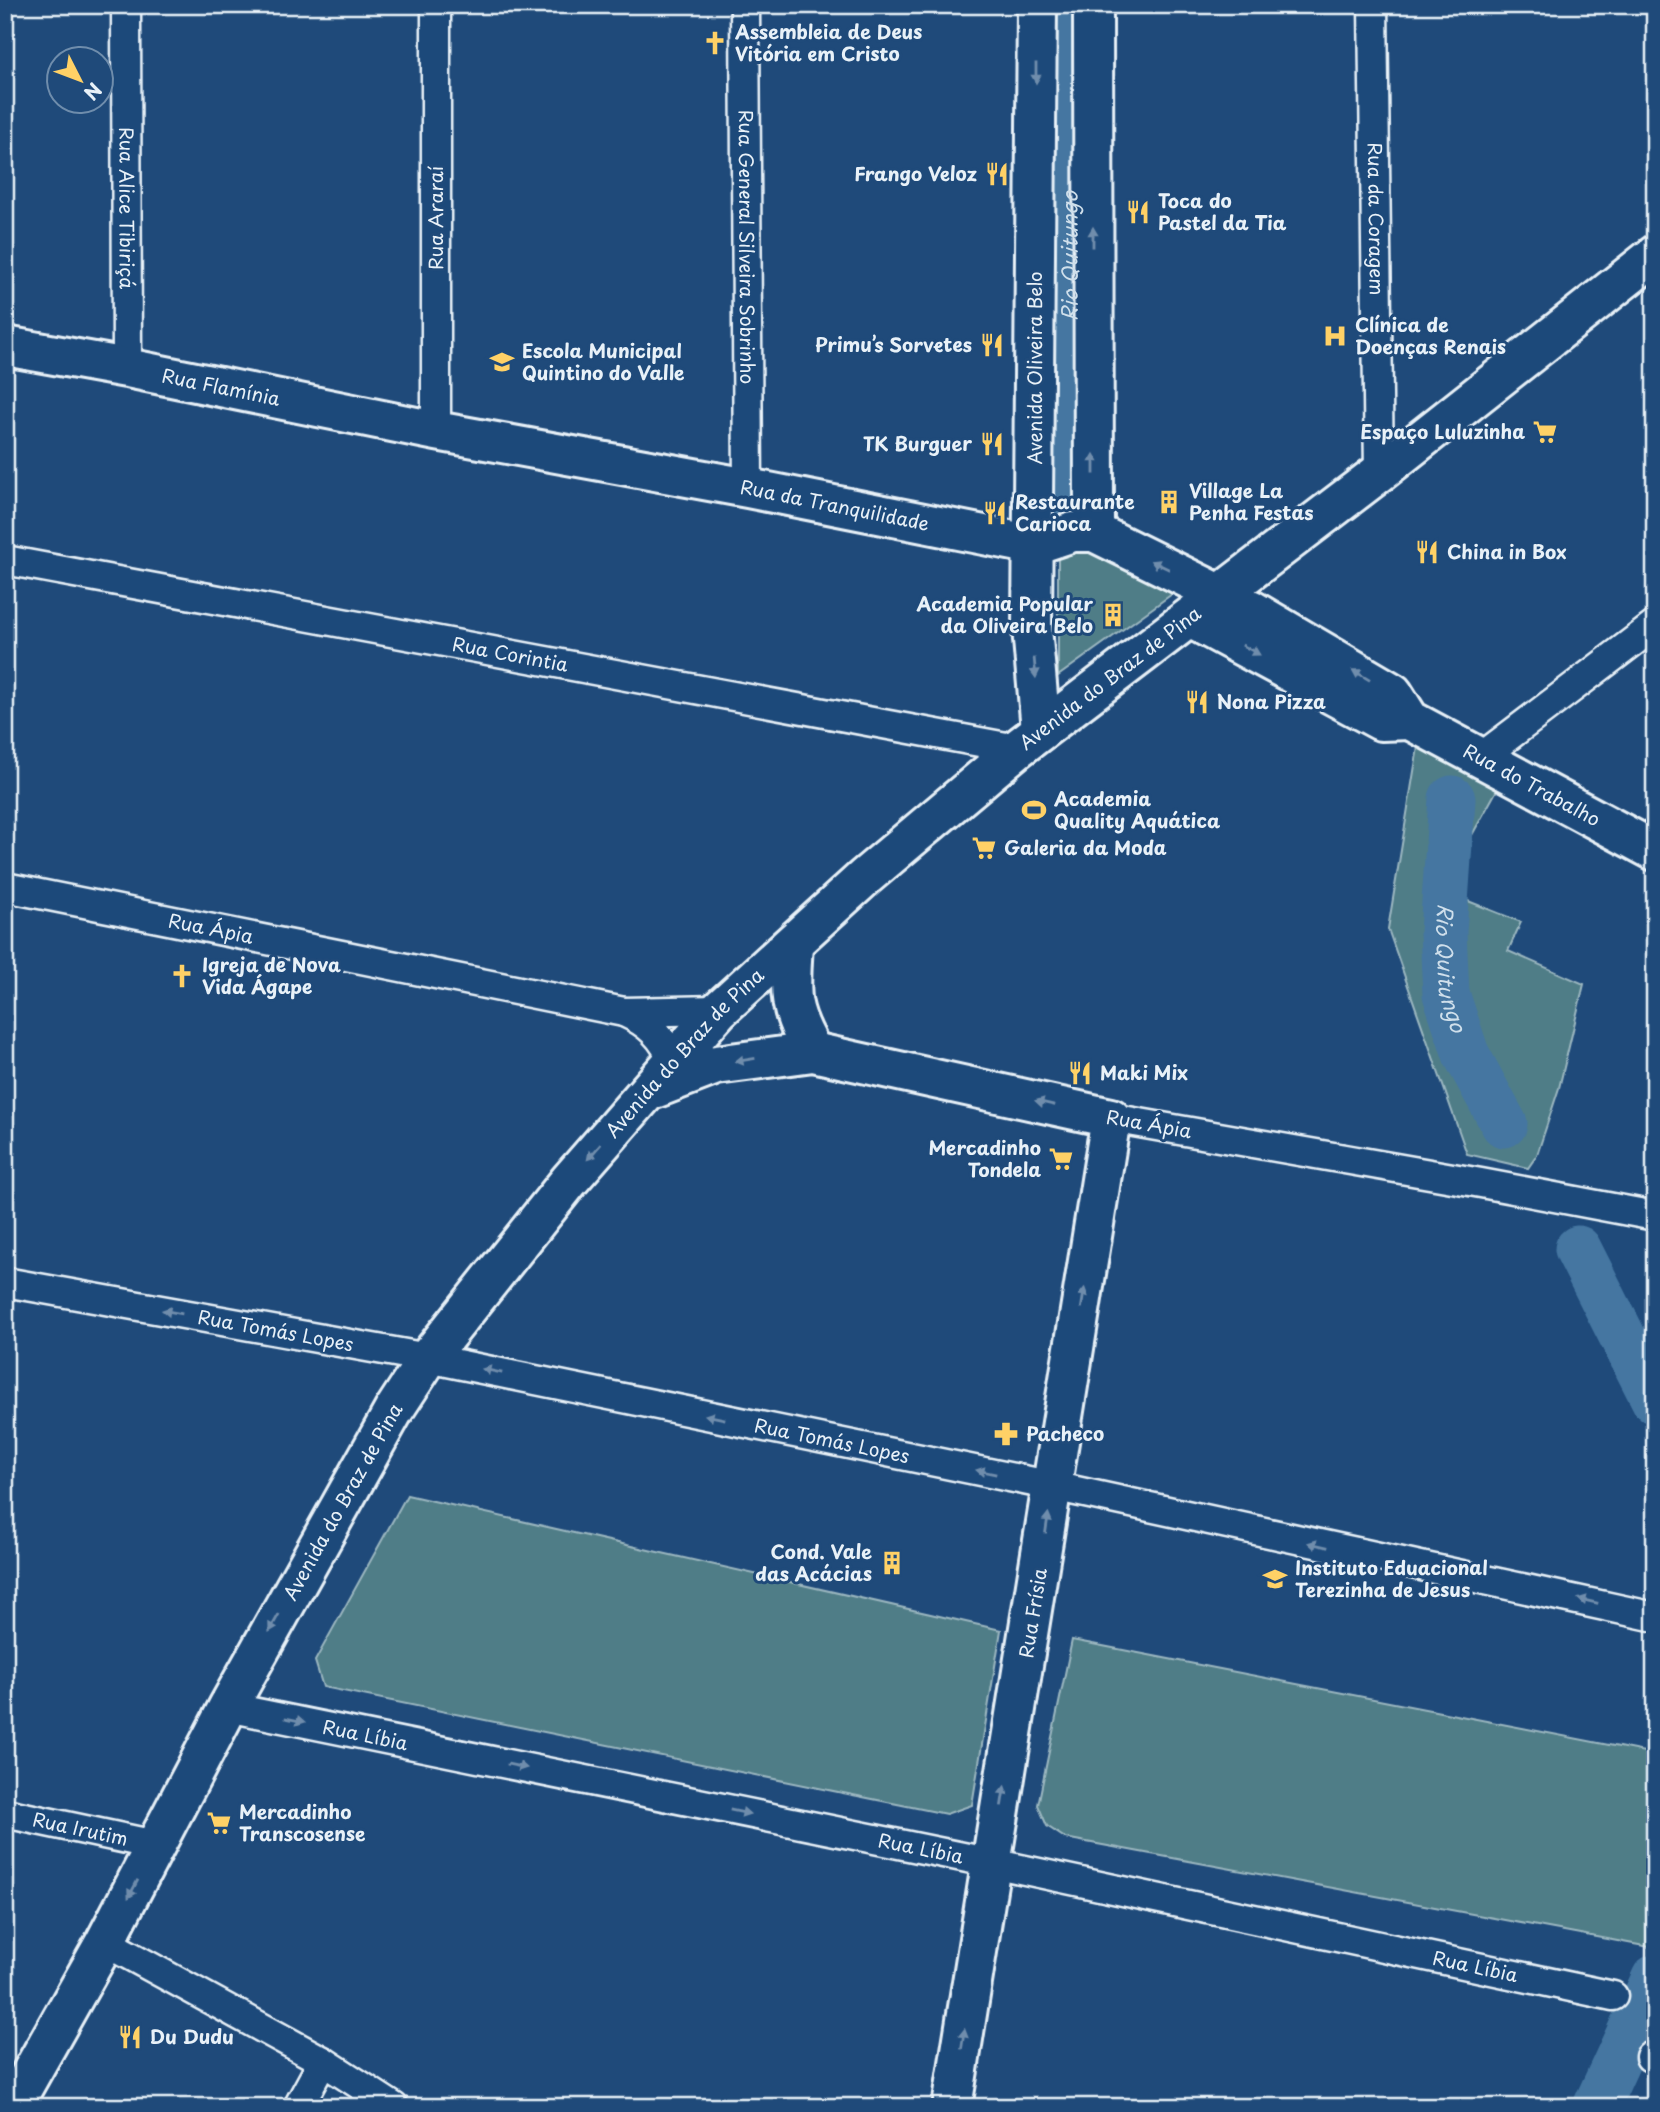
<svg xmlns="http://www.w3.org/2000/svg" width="1660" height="2112" viewBox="0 0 1660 2112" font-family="'Playpen Sans',sans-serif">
  <rect width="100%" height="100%" fill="#1f4a7a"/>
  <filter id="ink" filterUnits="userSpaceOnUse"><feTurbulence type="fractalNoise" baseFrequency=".0143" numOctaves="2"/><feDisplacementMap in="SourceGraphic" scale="14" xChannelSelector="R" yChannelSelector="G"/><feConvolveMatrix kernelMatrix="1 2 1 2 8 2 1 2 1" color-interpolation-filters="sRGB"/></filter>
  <g filter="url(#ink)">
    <g fill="#4f7d87" stroke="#9cb7c0" stroke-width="2">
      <polygon points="1079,545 1179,589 1058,676 1058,556"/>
      <polygon points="1419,741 1498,788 1456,864 1453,895 1521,922 1508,951 1584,984 1559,1088 1537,1155 1528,1168 1467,1154 1388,929"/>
      <polygon points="407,1495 1001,1630 972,1805 946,1814 323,1687 315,1661"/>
      <polygon points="1072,1640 1655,1754 1655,1948 1065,1838 1047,1826 1038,1805"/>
    </g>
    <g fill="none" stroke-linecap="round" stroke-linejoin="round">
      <g stroke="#4476a1" stroke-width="47">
        <path id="s1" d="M1070,508l1,-503"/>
        <path id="s2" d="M1452,799l-9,133 3,62 20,60 38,70"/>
        <polyline points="1578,1249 1655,1401"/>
        <polyline points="1596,2107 1655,1978"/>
      </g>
      <g stroke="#e8f1f8" stroke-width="33">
        <g id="street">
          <path id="s3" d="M126,5l1,363"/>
          <polyline points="436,5 436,431"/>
          <path id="s4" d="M745,5l3,483"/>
          <path id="s5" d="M1373,5l6,468"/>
          <path id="s6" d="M5,560l1012,189"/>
          <polyline points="1480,758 1655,625"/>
          <path id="s7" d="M5,887l619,125 95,-2"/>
          <path d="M624,1012c24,11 40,25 49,50"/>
          <polyline points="1111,1118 1481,1183 1655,1216"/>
          <path id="s8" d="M5,1282l423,76 625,128 602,131"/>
          <path id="s9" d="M228,1707l764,156 621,133"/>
          <path id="s10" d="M5,1813l150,32"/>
          <polyline points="105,1942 323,2061 394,2107"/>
          <polyline points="1650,2057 1655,2058"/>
          <polyline points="298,2107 323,2061"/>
        </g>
      </g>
      <g stroke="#e8f1f8" stroke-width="44">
        <g id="secondary">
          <polyline points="1037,5 1032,628 1041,730"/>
          <polyline points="1093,5 1094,532"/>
          <path id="s11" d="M5,346l122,22 309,63 312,57 286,57 39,-13h21l156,77 143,84 17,27 245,131"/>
          <polyline points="1190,618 1381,721 1410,720"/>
          <path d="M793,944c-3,50 -6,63 20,108"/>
          <polyline points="654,1089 716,1065 813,1052 1111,1118 952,2107"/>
          <path id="s12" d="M12,2107l93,-165 123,-235 166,-297 34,-52 141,-177 104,-119 46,-52 146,-133 152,-128 362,-276 276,-218"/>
        </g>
      </g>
      <use href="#street" stroke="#1f4a7a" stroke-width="28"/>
      <use href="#secondary" stroke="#1f4a7a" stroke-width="38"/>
    </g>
    <defs><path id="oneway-solid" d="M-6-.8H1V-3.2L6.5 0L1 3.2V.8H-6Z" transform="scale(1.75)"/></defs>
    <g fill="#6f8dac">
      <use href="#oneway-solid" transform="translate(1036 73) rotate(90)"/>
      <use href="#oneway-solid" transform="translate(1093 237) rotate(-90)"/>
      <use href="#oneway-solid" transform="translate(1094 464) rotate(-90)"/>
      <use href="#oneway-solid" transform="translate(1160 565) rotate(-155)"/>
      <use href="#oneway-solid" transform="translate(1251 650) rotate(29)"/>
      <use href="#oneway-solid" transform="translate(1035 668) rotate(85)"/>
      <use href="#oneway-solid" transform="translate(1361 675) rotate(-149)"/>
      <use href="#oneway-solid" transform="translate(745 1060) rotate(171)"/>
      <use href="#oneway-solid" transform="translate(1045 1103) rotate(-167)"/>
      <use href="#oneway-solid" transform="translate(594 1152) rotate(131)"/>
      <use href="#oneway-solid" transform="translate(1083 1298) rotate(-81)"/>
      <use href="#oneway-solid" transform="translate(172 1312) rotate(-170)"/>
      <use href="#oneway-solid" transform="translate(492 1371) rotate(-168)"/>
      <use href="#oneway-solid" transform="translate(715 1417) rotate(-168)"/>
      <use href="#oneway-solid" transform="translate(986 1472) rotate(-168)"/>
      <use href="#oneway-solid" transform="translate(1047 1523) rotate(-82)"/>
      <use href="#oneway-solid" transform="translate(1318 1545) rotate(-167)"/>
      <use href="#oneway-solid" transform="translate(1588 1601) rotate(-167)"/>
      <use href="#oneway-solid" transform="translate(274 1623) rotate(119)"/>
      <use href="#oneway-solid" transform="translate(295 1720) rotate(12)"/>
      <use href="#oneway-solid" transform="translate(517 1766) rotate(12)"/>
      <use href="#oneway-solid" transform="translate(1003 1796) rotate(-81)"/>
      <use href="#oneway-solid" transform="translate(740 1812) rotate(12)"/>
      <use href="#oneway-solid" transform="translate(133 1889) rotate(118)"/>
      <use href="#oneway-solid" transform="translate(963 2039) rotate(-81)"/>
    </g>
  </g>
  <defs>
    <g id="church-bare" transform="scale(1.89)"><path d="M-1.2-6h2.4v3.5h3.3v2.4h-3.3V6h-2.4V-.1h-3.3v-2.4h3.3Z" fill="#ffd166" stroke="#1f4a7a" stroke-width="2.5" paint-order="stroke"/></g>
    <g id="restaurant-bare" transform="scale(1.89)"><path d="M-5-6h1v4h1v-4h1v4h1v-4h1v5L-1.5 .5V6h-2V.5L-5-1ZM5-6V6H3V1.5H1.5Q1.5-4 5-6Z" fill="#ffd166" stroke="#1f4a7a" stroke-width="2.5" paint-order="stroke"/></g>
    <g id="hospital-bare" transform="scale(1.89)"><path d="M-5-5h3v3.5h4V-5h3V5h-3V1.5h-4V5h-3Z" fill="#ffd166" stroke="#1f4a7a" stroke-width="2.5" paint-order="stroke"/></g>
    <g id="school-bare" transform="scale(1.89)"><path d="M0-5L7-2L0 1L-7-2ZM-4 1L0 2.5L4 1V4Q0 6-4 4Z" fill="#ffd166" stroke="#1f4a7a" stroke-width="2.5" paint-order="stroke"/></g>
    <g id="supermarket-bare" transform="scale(1.89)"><path d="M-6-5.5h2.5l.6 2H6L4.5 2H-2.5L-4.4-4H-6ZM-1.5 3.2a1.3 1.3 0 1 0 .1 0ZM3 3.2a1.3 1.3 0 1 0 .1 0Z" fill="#ffd166" stroke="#1f4a7a" stroke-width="2.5" paint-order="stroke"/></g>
    <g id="building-bare" transform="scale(1.89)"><path d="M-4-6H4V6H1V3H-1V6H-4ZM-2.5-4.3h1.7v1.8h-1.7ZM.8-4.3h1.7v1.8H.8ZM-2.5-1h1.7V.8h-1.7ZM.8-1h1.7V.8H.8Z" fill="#ffd166" stroke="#1f4a7a" stroke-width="2.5" paint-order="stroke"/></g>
    <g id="stadium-bare" transform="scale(1.89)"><path d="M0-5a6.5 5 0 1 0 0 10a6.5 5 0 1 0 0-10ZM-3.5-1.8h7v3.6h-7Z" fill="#ffd166" stroke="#1f4a7a" stroke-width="2.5" paint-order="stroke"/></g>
    <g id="pharmacy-bare" transform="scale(1.89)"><path d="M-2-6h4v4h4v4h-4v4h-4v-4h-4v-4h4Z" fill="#ffd166" stroke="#1f4a7a" stroke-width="2.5" paint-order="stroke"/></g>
  </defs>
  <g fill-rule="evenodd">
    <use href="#church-bare" x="715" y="43"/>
    <use href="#restaurant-bare" x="997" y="174"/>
    <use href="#restaurant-bare" x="1138" y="212"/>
    <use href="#hospital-bare" x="1335" y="336"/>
    <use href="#restaurant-bare" x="992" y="345"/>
    <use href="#school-bare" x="502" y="362"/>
    <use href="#supermarket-bare" x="1545" y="432"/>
    <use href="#restaurant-bare" x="992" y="444"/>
    <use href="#building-bare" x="1169" y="502"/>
    <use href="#restaurant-bare" x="995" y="513"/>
    <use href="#restaurant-bare" x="1427" y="552"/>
    <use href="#building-bare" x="1113" y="615"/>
    <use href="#restaurant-bare" x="1197" y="702"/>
    <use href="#stadium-bare" x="1034" y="810"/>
    <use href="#supermarket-bare" x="984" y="848"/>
    <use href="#church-bare" x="182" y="976"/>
    <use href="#restaurant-bare" x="1080" y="1073"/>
    <use href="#supermarket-bare" x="1061" y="1159"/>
    <use href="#pharmacy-bare" x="1006" y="1434"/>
    <use href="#building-bare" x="892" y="1563"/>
    <use href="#school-bare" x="1275" y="1579"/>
    <use href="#supermarket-bare" x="219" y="1823"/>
    <use href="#restaurant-bare" x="130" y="2037"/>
  </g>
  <g text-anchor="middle" stroke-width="6" stroke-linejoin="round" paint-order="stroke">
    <g font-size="19" font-weight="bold" fill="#e8f1f8" stroke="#1f4a7a" text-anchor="start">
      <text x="735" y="39">Assembleia de Deus<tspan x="735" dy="22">Vitória em Cristo</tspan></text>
      <text x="977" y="181" text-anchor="end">Frango Veloz</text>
      <text x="1158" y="208">Toca do<tspan x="1158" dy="22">Pastel da Tia</tspan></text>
      <text x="1355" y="332">Clínica de<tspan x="1355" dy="22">Doenças Renais</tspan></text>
      <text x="972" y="352" text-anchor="end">Primu’s Sorvetes</text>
      <text x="522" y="358">Escola Municipal<tspan x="522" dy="22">Quintino do Valle</tspan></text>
      <text x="1525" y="439" text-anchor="end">Espaço Luluzinha</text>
      <text x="972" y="451" text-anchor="end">TK Burguer</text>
      <text x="1189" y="498">Village La<tspan x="1189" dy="22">Penha Festas</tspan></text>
      <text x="1015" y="509">Restaurante<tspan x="1015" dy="22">Carioca</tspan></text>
      <text x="1447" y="559">China in Box</text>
      <text x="1093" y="611" text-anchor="end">Academia Popular<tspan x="1093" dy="22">da Oliveira Belo</tspan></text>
      <text x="1217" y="709">Nona Pizza</text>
      <text x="1054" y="806">Academia<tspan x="1054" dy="22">Quality Aquática</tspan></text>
      <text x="1004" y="855">Galeria da Moda</text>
      <text x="202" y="972">Igreja de Nova<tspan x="202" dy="22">Vida Ágape</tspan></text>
      <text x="1100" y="1080">Maki Mix</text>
      <text x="1041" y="1155" text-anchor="end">Mercadinho<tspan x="1041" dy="22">Tondela</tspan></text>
      <text x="1026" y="1441">Pacheco</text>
      <text x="872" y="1559" text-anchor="end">Cond. Vale<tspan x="872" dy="22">das Acácias</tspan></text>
      <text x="1295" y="1575">Instituto Eduacional<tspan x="1295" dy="22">Terezinha de Jesus</tspan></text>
      <text x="239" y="1819">Mercadinho<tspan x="239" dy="22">Transcosense</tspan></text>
      <text x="150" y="2044">Du Dudu</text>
    </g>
    <g font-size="19" fill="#e8f1f8" stroke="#1f4a7a">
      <text dy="7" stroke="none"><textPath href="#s3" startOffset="203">Rua Alice Tibiriçá</textPath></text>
      <text transform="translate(436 218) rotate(-90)" y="7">Rua Araraí</text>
      <text dy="7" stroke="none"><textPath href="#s5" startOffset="214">Rua da Coragem</textPath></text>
      <text dy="7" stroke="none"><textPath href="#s4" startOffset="242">Rua General Silveira Sobrinho</textPath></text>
      <text transform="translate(1035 368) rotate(-90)" y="7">Avenida Oliveira Belo</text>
      <text dy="7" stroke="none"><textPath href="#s11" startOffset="220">Rua Flamínia</textPath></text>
      <text dy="7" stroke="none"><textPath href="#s11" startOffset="845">Rua da Tranquilidade</textPath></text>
      <text dy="7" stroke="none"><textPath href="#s6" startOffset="514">Rua Corintia</textPath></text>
      <text dy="7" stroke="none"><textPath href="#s12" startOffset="1824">Avenida do Braz de Pina</textPath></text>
      <text dy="7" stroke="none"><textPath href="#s11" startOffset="1620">Rua do Trabalho</textPath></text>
      <text dy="7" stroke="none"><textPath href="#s7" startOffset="210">Rua Ápia</textPath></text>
      <text dy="7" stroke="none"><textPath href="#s12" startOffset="1256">Avenida do Braz de Pina</textPath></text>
      <text transform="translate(1149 1124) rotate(10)" y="7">Rua Ápia</text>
      <text dy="7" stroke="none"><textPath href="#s8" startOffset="275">Rua Tomás Lopes</textPath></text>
      <text dy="7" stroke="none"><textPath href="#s8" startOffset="842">Rua Tomás Lopes</textPath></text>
      <text dy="7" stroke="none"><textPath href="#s12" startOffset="690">Avenida do Braz de Pina</textPath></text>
      <text transform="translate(1033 1613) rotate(-81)" y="7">Rua Frísia</text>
      <text dy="7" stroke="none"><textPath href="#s9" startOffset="140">Rua Líbia</textPath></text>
      <text dy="7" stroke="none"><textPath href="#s10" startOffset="77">Rua Irutim</textPath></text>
      <text dy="7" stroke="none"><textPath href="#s9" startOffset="707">Rua Líbia</textPath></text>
      <text dy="7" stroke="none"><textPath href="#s9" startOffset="1274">Rua Líbia</textPath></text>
    </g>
    <g font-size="21" font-style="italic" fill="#cfdfeb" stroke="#1f4a7a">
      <text dy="7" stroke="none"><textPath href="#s1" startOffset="252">Rio Quitungo</textPath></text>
      <text dy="7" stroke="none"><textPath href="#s2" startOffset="170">Rio Quitungo</textPath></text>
    </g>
  </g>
  <rect width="1660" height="2112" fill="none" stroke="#1f4a7a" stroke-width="28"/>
  <rect x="14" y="14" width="1632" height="2084" fill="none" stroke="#e8f1f8" stroke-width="2.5" filter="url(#ink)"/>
  <g transform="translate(80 80) rotate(132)"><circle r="33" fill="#1f4a7a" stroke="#6f8dac" stroke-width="2"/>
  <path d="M0-5L12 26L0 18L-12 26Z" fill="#ffd166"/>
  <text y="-10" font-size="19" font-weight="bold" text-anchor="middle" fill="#e8f1f8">N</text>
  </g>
</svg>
